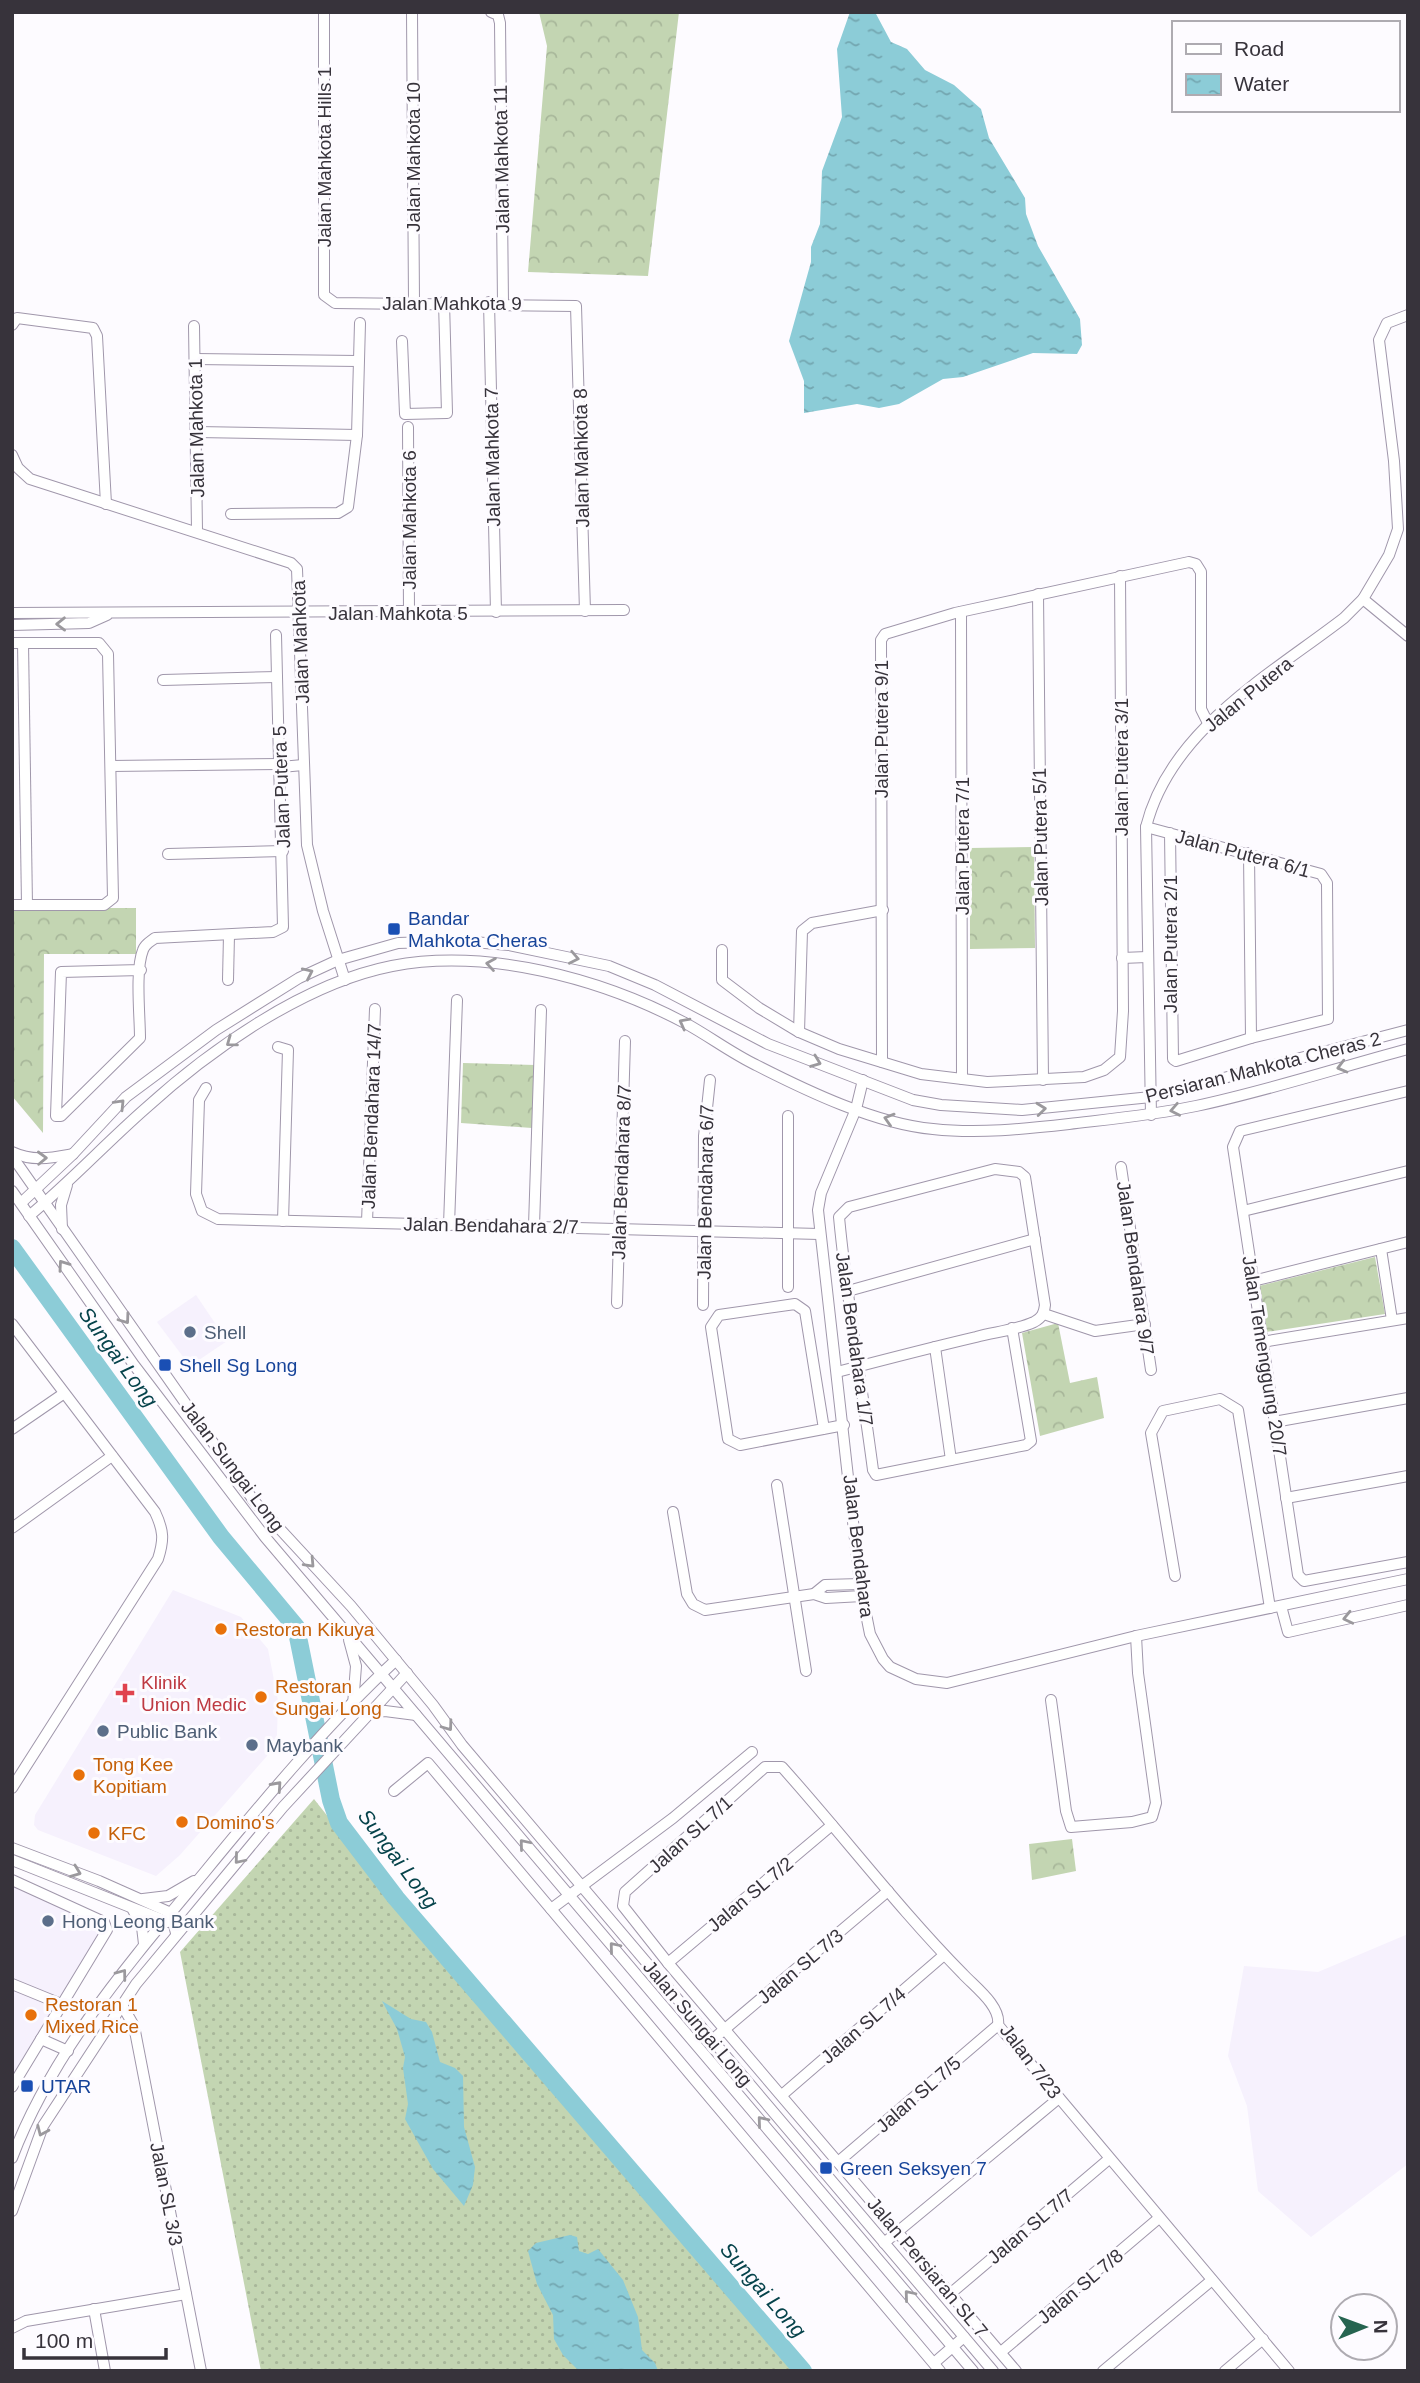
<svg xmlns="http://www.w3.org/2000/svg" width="1420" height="2383" viewBox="0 0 1420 2383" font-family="Helvetica,sans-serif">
  <defs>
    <pattern id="grass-dots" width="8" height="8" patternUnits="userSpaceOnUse" patternTransform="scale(1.75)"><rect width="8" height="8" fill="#c3d5b2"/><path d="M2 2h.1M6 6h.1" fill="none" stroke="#a8b79a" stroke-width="1.8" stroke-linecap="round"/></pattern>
    <pattern id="forest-crowns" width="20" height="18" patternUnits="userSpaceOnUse" patternTransform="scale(1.75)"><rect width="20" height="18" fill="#c3d5b2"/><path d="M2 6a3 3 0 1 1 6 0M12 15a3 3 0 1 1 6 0" fill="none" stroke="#a8b79a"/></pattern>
    <pattern id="water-ripples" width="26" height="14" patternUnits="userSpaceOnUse" patternTransform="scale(1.75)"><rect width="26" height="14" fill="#8cccd7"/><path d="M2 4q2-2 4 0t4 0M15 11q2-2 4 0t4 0" fill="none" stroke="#73a6b0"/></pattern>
  </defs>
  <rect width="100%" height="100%" fill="#fdfbff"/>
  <g fill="#f6f1fd">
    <polygon points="196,1295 227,1341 190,1366 157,1322"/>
    <polygon points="173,1590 241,1617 268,1649 278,1701 277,1735 267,1756 180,1855 156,1876 38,1830 34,1825 35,1815"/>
    <polygon points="12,1886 103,1925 104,1932 12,2080"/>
    <polygon points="1408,1934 1408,2164 1311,2237 1258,2191 1247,2106 1228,2056 1244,1966 1318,1972"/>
  </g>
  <polygon fill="url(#grass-dots)" points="314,1799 408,1918 794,2371 261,2371 180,1952"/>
  <g fill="url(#forest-crowns)">
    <polygon points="539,12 679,12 648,276 528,272 547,46"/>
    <polygon points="1034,847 1035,948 970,949 970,848"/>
    <polygon points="12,908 136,908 136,954 44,954 43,1133 12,1096"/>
    <polygon points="463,1063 535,1065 532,1128 461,1123"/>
    <polygon points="1375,1257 1385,1314 1266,1332 1259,1286"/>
    <polygon points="1058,1323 1070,1383 1097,1377 1104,1418 1040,1436 1022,1333"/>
    <polygon points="1072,1839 1076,1871 1032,1880 1029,1844"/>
  </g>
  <g fill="url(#water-ripples)">
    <polygon points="850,12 875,12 891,42 907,49 925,70 954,85 981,109 989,138 1025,198 1026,214 1038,246 1080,319 1082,345 1077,354 1033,353 963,377 943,379 899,404 879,408 857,404 804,413 804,381 789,341 811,262 811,247 820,224 822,171 842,117 837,49"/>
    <polygon points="382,2001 411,2019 426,2022 432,2032 440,2062 455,2068 463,2076 464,2127 475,2167 473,2185 464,2206 433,2169 405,2119 408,2104 403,2068 405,2057 397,2029"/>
    <polygon points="570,2235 577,2237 579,2251 588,2254 598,2249 623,2280 638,2317 642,2350 655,2363 658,2371 579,2371 563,2355 554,2339 553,2315 537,2284 528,2251 536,2243"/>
  </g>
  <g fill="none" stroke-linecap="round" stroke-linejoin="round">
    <polyline stroke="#8cccd7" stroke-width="18" points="12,1248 221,1537 296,1627 331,1800 339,1823 396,1898 803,2371"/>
    <g stroke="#a097ab" stroke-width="12">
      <g id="minor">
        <polyline points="324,12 324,295 335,303 576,306 585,611"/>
        <polyline points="412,12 414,302"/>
        <polyline points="491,12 498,15 500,23 503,303"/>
        <polyline points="489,302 496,612"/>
        <polyline points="12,325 17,318 93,328 97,336 106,504"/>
        <polyline points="194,326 197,530"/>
        <polyline points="402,341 405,414 447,413 444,302"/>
        <polyline points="195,359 358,361"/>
        <polyline points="408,427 409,613"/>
        <polyline points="197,432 357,435"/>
        <polyline points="12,455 18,468 30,479 291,563 297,569 307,845 323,911 345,980"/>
        <polyline points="231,514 338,513 348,507 357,435 360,323"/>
        <polyline points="1038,594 1043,1080"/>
        <polyline points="1363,599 1408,636"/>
        <polyline points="961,612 962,1079"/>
        <polyline points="12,613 624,610"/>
        <polyline points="12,625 89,623 107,615"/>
        <polyline points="12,643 99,643 108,654 113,898 104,905 12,905"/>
        <polyline points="23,643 27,905"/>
        <polyline points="163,680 277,677"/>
        <polyline points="111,766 280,764"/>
        <polyline points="281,767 303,765"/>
        <polyline points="1146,827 1321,874 1327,883 1328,1019 1251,1038 1176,1061 1173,1059 1170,833"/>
        <polyline points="1249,853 1251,1038"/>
        <polyline points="168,854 283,851"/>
        <polyline points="722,950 722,980 759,1008 799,1032 839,1049 921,1074 987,1082 1084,1077 1104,1070 1120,1057 1123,1011 1120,576"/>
        <polyline points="1122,958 1147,957"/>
        <path d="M141,970l-80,2 -5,144h5l79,-78c0,-22 -5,-68 3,-88 2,-6 7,-8 12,-12l118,-6 10,-5 -7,-292"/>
        <polyline points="228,980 229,935"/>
        <polyline points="799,1032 802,931 812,923 883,910"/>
        <polyline points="278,1047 288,1050 283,1221"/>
        <polyline points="882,1062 881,640 885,634 955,613 1189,562 1196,564 1201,572 1201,709 1208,723"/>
        <polyline points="863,1080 856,1109 821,1193 818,1210 860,1584 870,1634 883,1659 890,1667 916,1679 947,1683 1136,1636 1408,1579"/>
        <polyline points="206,1088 199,1100 196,1194 202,1211 218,1219 819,1234"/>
        <polyline points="1408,1091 1240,1131 1233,1147 1298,1575 1304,1581 1408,1562"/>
        <path d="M1151,1115l-5,-288c24,-97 124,-152 198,-209l19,-19 26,-44 9,-26 -4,-68 -15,-121 8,-17 21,-8"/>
        <path d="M12,1152c21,10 39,6 61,2"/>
        <polyline points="12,1156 254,1501 351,1606 433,1705 462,1745 993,2371"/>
        <polyline points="1121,1167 1151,1370"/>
        <polyline points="12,1191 134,1365 265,1537 973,2371"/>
        <polyline points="21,1203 73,1154 126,1097 216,1030 299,978 338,960 398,943 461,941 509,945 609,966 655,985 768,1044 913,1100 941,1105 1022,1110 1151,1097 1408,1030"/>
        <polyline points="1243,1211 1408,1171"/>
        <path d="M29,1216c41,-34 77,-73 117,-108 65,-59 159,-125 246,-142 95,-18 208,12 293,57 24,13 46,30 71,42 51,26 120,59 177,64 45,5 91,0 136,-5 42,-5 85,-9 127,-18 71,-15 141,-38 212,-57"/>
        <polyline points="367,1222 375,1009"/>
        <polyline points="449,1225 457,1000"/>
        <polyline points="534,1226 541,1010"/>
        <polyline points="62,1229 61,1205 67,1185"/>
        <polyline points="1381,1249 1392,1320"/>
        <polyline points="1253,1281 1408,1242"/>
        <polyline points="788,1287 788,1116"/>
        <polyline points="848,1291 1035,1239"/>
        <polyline points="617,1303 625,1041"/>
        <polyline points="703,1305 704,1136 710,1080"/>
        <polyline points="1044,1314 1095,1331 1145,1324"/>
        <path d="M12,1324l143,188c9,19 9,28 3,47l-146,229"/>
        <polyline points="1262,1342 1408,1318"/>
        <polyline points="935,1347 951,1460"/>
        <path d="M837,1372c46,-12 92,-24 139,-35 18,-5 41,-7 58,-15 8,-4 10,-9 11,-17l-20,-128 -6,-5 -24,-3 -146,38 -10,10c8,85 23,169 34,253l3,5 150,-30 5,-4 -19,-113"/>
        <polyline points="1274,1422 1408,1398"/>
        <polyline points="12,1429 63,1394"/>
        <polyline points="824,1429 805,1311 795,1304 719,1315 711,1327 728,1439 740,1445 844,1425"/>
        <polyline points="777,1485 806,1671"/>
        <polyline points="1286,1498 1408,1476"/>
        <polyline points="673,1512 687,1594 693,1604 705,1610 814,1594 826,1598 862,1596"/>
        <polyline points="12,1528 112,1456"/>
        <polyline points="1175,1576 1151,1433 1163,1411 1220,1399 1238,1410 1270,1608"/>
        <polyline points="814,1594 825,1585 860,1584"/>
        <polyline points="1281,1606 1288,1632 1408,1605"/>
        <polyline points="349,1640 356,1666 353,1705"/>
        <polyline points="1051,1700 1066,1811 1071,1827 1132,1822 1152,1817 1156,1803 1138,1673 1136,1636"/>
        <polyline points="368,1713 385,1711 416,1715"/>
        <polyline points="394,1791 428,1763 940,2371"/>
        <polyline points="12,1848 99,1881 171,1913 176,1933"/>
        <polyline points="12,1860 168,1922"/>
        <polyline points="12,1880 104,1922 107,1930 12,2087"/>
        <polyline points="143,1899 168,1896 194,1881"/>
        <polyline points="551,1909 673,1818 752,1752"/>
        <polyline points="133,1910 142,1927 144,1944"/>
        <polyline points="668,1963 832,1825"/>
        <polyline points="12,1984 61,2004"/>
        <polyline points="122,2005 134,2026 201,2371"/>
        <polyline points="41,2039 68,2051"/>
        <polyline points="712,2040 888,1891"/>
        <polyline points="782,2095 944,1955"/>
        <path d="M12,2158c41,-108 119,-197 192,-285 59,-72 124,-150 192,-213"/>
        <polyline points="838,2162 998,2025"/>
        <polyline points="12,2211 43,2126 136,1984 283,1807 407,1673"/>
        <polyline points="884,2243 1059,2098"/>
        <polyline points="950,2294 1109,2159"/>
        <polyline points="94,2309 105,2371"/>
        <polyline points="12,2328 26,2321 186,2294"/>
        <polyline points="1001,2352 1159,2218"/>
        <polyline points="934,2363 964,2337"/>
        <path d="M1016,2371l-348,-408 -45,-57 2,-14 140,-125h17c61,68 117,142 181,207 12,13 38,32 35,51l291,346"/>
        <polyline points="1103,2371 1212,2280"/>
        <polyline points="1225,2371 1263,2339"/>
      </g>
    </g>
    <use href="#minor" stroke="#fff" stroke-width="10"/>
  </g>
  <defs><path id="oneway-chevron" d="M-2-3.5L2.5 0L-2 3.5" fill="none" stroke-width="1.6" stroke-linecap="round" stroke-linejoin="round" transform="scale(1.75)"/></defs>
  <g stroke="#9b999d">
    <use href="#oneway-chevron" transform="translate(61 624) rotate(179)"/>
    <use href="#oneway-chevron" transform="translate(574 958) rotate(11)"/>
    <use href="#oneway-chevron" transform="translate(491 964) rotate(-171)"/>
    <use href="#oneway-chevron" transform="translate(308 973) rotate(-25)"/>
    <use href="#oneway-chevron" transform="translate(684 1023) rotate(-152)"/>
    <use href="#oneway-chevron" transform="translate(231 1042) rotate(144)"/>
    <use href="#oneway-chevron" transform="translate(816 1062) rotate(21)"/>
    <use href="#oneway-chevron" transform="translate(1342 1067) rotate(165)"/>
    <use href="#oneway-chevron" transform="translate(120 1104) rotate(-46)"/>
    <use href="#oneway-chevron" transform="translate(1041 1109) rotate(-6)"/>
    <use href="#oneway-chevron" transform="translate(1175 1110) rotate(169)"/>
    <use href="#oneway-chevron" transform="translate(889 1119) rotate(-163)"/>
    <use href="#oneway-chevron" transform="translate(42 1158) rotate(-2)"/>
    <use href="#oneway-chevron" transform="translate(63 1265) rotate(-125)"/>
    <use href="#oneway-chevron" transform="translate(125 1319) rotate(54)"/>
    <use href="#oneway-chevron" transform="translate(310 1563) rotate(47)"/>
    <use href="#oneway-chevron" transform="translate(1348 1618) rotate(167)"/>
    <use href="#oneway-chevron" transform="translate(448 1726) rotate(54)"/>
    <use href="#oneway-chevron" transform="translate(277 1786) rotate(-48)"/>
    <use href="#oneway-chevron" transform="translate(524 1844) rotate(-130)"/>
    <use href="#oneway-chevron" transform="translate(239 1859) rotate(130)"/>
    <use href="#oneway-chevron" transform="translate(76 1872) rotate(21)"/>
    <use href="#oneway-chevron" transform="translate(614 1947) rotate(-130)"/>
    <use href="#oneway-chevron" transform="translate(122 1974) rotate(-53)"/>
    <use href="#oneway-chevron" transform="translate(762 2121) rotate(-130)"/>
    <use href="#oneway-chevron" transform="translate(42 2131) rotate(114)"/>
    <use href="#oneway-chevron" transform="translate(909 2295) rotate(-130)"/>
  </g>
  <g fill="#1a4fb4" stroke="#fdfbff" stroke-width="2.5">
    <rect x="387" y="922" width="14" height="14" rx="3.5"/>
    <rect x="158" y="1358" width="14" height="14" rx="3.5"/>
    <rect x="20" y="2079" width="14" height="14" rx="3.5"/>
    <rect x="819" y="2161" width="14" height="14" rx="3.5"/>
  </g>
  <g fill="#5c6f8a" stroke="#fdfbff" stroke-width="2.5">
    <circle cx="190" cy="1332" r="7"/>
    <circle cx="103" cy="1731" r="7"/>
    <circle cx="252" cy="1745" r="7"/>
    <circle cx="48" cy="1921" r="7"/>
  </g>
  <g fill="#e8710a" stroke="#fdfbff" stroke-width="2.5">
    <circle cx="221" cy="1629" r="7"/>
    <circle cx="261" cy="1697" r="7"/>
    <circle cx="79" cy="1775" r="7"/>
    <circle cx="182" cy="1822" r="7"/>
    <circle cx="94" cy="1833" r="7"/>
    <circle cx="31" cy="2015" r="7"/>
  </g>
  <path fill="#e0444e" stroke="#fdfbff" stroke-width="2.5" d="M121.5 1682.5h7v7h7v7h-7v7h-7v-7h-7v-7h7z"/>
  <g text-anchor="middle" stroke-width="6" stroke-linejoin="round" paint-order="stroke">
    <g font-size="19" fill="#37333b" stroke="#fdfbff">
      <text transform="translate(324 157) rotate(-90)" y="7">Jalan Mahkota Hills 1</text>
      <text transform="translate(413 157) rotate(-90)" y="7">Jalan Mahkota 10</text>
      <text transform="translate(501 159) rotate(-91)" y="7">Jalan Mahkota 11</text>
      <text x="452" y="310">Jalan Mahkota 9</text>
      <text transform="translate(196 428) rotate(-91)" y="7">Jalan Mahkota 1</text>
      <text transform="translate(492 457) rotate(-91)" y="7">Jalan Mahkota 7</text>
      <text transform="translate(581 458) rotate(-91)" y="7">Jalan Mahkota 8</text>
      <text transform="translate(409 520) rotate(-90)" y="7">Jalan Mahkota 6</text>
      <text x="398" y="620">Jalan Mahkota 5</text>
      <text transform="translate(300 642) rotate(-92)" y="7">Jalan Mahkota</text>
      <text transform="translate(1248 694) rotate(-39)" y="7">Jalan Putera</text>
      <text transform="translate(881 729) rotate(-90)" y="7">Jalan Putera 9/1</text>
      <text transform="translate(1121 767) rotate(-90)" y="7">Jalan Putera 3/1</text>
      <text transform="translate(281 787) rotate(-92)" y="7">Jalan Putera 5</text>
      <text transform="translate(1040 837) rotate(-91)" y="7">Jalan Putera 5/1</text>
      <text transform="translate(962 846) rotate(-90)" y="7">Jalan Putera 7/1</text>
      <text transform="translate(1243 853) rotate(15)" y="7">Jalan Putera 6/1</text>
      <text transform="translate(1170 944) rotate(-90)" y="7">Jalan Putera 2/1</text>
      <text transform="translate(1263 1067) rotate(-14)" y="7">Persiaran Mahkota Cheras 2</text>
      <text transform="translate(371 1116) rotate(-88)" y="7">Jalan Bendahara 14/7</text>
      <text transform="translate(621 1172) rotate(-88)" y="7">Jalan Bendahara 8/7</text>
      <text transform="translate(705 1192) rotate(-89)" y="7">Jalan Bendahara 6/7</text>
      <text transform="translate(491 1225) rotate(1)" y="7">Jalan Bendahara 2/7</text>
      <text transform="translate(1136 1268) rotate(82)" y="7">Jalan Bendahara 9/7</text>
      <text transform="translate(855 1339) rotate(82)" y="7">Jalan Bendahara 1/7</text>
      <text transform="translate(1265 1356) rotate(81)" y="7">Jalan Temenggung 20/7</text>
      <text transform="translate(233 1466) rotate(53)" y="7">Jalan Sungai Long</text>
      <text transform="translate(859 1546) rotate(83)" y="7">Jalan Bendahara</text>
      <text transform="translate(690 1834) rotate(-42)" y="7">Jalan SL 7/1</text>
      <text transform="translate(750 1894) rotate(-40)" y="7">Jalan SL 7/2</text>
      <text transform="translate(800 1966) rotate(-40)" y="7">Jalan SL 7/3</text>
      <text transform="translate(698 2023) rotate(50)" y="7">Jalan Sungai Long</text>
      <text transform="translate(863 2025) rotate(-41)" y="7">Jalan SL 7/4</text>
      <text transform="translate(1031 2061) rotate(53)" y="7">Jalan 7/23</text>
      <text transform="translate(918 2094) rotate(-41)" y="7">Jalan SL 7/5</text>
      <text transform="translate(167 2194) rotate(79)" y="7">Jalan SL 3/3</text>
      <text transform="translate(1030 2226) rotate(-40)" y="7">Jalan SL 7/7</text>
      <text transform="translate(928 2267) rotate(50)" y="7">Jalan Persiaran SL 7</text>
      <text transform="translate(1080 2286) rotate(-40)" y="7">Jalan SL 7/8</text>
    </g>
    <g font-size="19" fill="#164399" stroke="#fdfbff" text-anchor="start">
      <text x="408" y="925">Bandar<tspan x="408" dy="22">Mahkota Cheras</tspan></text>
      <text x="179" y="1372">Shell Sg Long</text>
      <text x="41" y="2093">UTAR</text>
      <text x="840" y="2175">Green Seksyen 7</text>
    </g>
    <g font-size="19" fill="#4e5e75" stroke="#fdfbff" text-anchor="start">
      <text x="204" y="1339">Shell</text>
      <text x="117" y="1738">Public Bank</text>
      <text x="266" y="1752">Maybank</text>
      <text x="62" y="1928">Hong Leong Bank</text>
    </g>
    <g font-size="19" fill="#c56008" stroke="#fdfbff" text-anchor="start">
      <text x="235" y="1636">Restoran Kikuya</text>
      <text x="275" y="1693">Restoran<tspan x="275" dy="22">Sungai Long</tspan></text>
      <text x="93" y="1771">Tong Kee<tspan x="93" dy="22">Kopitiam</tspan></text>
      <text x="196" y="1829">Domino's</text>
      <text x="108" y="1840">KFC</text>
      <text x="45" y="2011">Restoran 1<tspan x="45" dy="22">Mixed Rice</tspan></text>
    </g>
    <g font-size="19" fill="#be3a42" stroke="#fdfbff" text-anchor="start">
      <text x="141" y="1689">Klinik<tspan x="141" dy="22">Union Medic</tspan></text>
    </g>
    <g font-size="21" font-style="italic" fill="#06434b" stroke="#fdfbff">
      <text transform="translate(118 1357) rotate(54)" y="7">Sungai Long</text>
      <text transform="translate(398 1859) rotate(53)" y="7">Sungai Long</text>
      <text transform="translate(763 2290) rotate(49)" y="7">Sungai Long</text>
    </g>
  </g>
  <rect width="1420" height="2383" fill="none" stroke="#37333b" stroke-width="28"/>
  <rect x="1172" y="21" width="228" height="91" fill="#fdfbff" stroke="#aeabb1" stroke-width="2"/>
  <rect x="1186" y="44" width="35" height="10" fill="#ffffff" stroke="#aeabb1" stroke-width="2"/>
  <text x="1234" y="56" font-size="21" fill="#37333b">Road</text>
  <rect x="1186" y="74" width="35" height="21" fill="url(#water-ripples)" stroke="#aeabb1" stroke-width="2"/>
  <text x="1234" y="91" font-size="21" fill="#37333b">Water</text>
  <g transform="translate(1364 2327) rotate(89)"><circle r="33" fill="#fdfbff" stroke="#aeabb1" stroke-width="2"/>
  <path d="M0-5L12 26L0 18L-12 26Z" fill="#266450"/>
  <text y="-10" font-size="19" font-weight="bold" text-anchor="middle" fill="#37333b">N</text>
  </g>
  <path d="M24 2348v10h142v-10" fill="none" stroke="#37333b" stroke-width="3.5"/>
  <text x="35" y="2348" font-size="21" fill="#37333b" stroke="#fdfbff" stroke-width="5" paint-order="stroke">100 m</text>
</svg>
